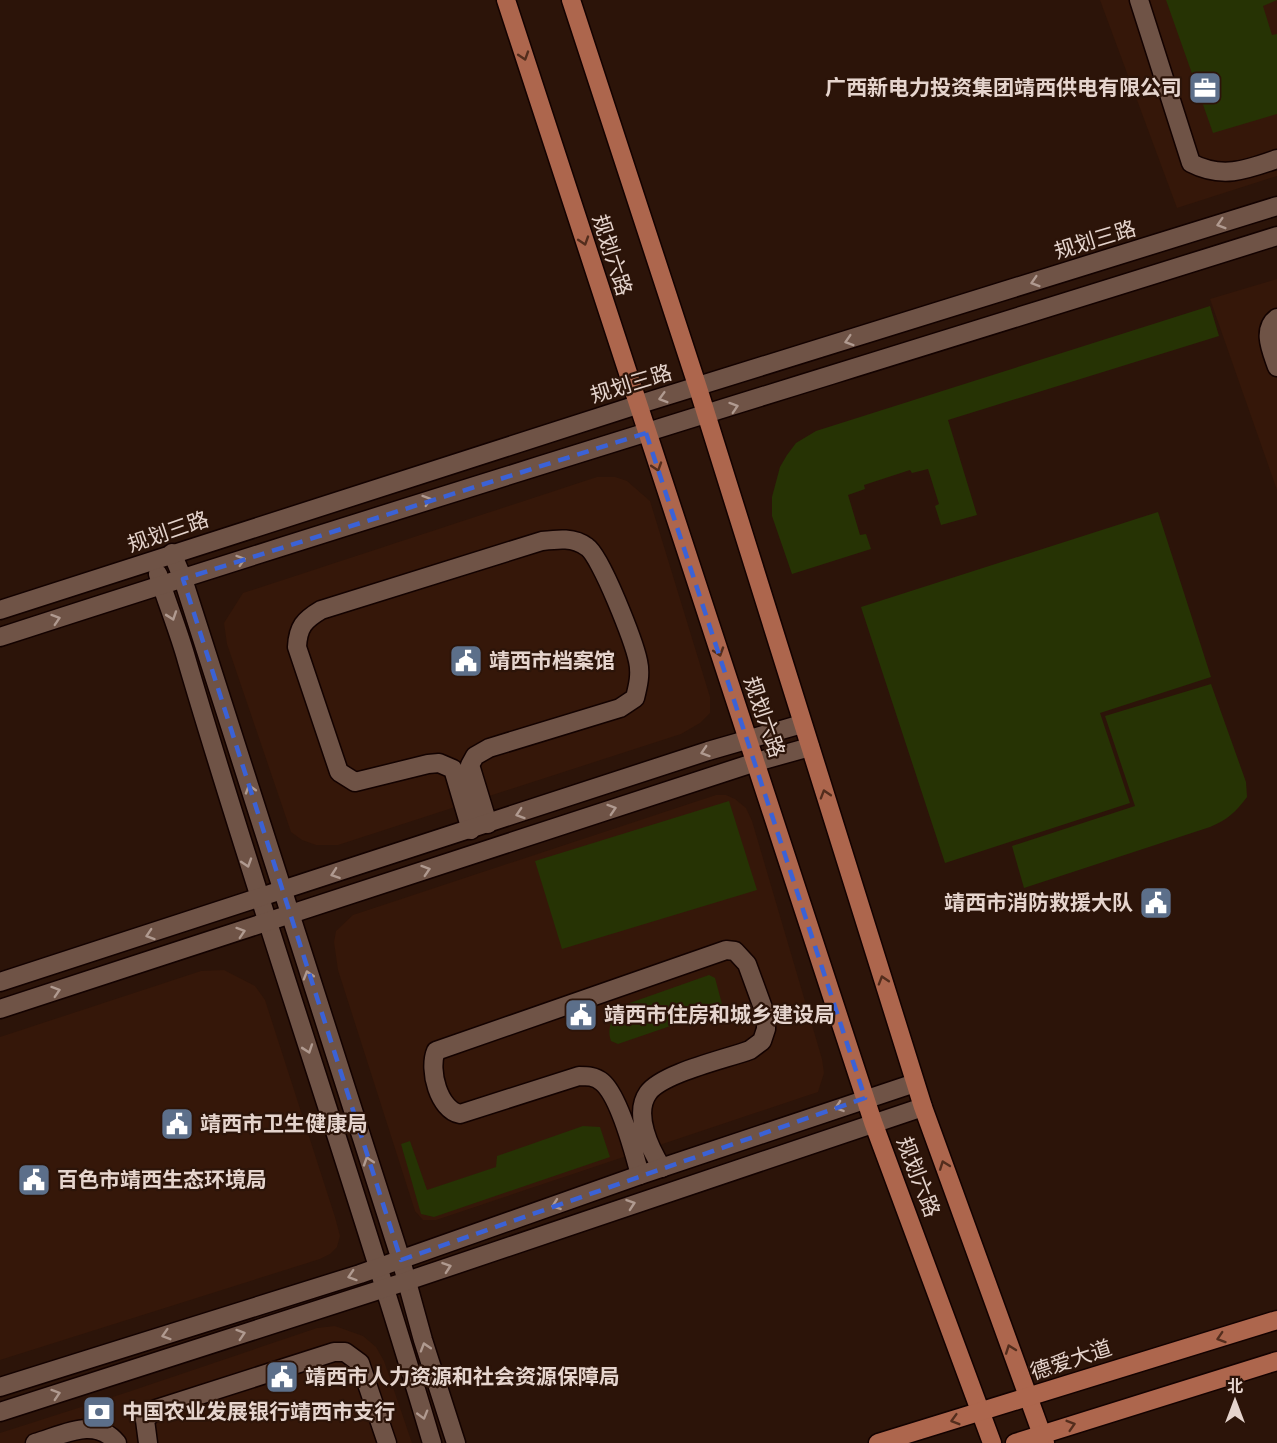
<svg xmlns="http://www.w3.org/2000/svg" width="1277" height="1443" viewBox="0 0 1277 1443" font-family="'Varela Round','Noto Sans SC',sans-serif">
  <rect width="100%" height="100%" fill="#2c1409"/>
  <g fill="#351709">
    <polygon points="1100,0 1277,0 1277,176 1177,208"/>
    <polygon points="1277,279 1277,490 1210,299"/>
    <polygon points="597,477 615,477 627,481 650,501 710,697 710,713 700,723 681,734 338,845 316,845 302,840 291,832 227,644 224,623 243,593"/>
    <polygon points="716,795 726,795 735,799 746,808 752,821 822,1059 824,1073 818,1092 436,1220 423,1220 415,1211 338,970 334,942 336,931 353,915"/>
    <polygon points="224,970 255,986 265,1000 335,1217 340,1236 337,1247 330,1254 320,1259 0,1360 0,1037 201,971"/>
    <polygon points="335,1326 363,1336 376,1347 384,1361 412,1443 0,1443 0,1433 128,1392 317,1328"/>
  </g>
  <g fill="#263304">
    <polygon points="1166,0 1277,0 1263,6 1272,35 1277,34 1277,114 1213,133"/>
    <polygon points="1210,306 1219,336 948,420 977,515 941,525 935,506 939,504 928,469 912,473 910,470 864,485 865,489 848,495 860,535 866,534 871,549 792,574 772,516 772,497 780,467 787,455 796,443 816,431"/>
    <polygon points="1158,512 1211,677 1100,713 1130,803 945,863 861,607"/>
    <path d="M1211,684l35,98 1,15c-11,15 -20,23 -37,30l-186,61 -12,-42 123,-40 -30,-90z"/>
    <polygon points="729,801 757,890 562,949 535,861"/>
    <path d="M709,975l6,3 7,26 -2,5 -102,35 -7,-3c-5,-14 2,-26 13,-36z"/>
    <polygon points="583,1126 600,1127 610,1157 434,1217 421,1214 401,1144 410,1141 427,1190 496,1167 497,1156"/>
  </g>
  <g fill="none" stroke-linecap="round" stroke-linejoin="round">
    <g stroke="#130200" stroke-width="21">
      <g id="minor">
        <path d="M1139,0l52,163c31,16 55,7 86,-4"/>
        <path d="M1277,318c-16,12 -5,34 0,49"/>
        <polyline points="172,553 183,579 401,1260 423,1340 456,1443"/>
        <path d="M158,574c9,29 21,58 29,87 77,262 168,520 245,782"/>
        <polyline points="0,610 637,405 1277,206"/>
        <path d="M0,637c424,-138 851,-267 1277,-401"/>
        <path d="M471,830l-18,-61 -14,-6 -11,1 -73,18 -16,-10 -42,-125c1,-20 7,-27 24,-37l221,-69c16,-2 32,-4 45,6 14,9 47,95 51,114 3,13 0,25 -3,37l-15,10 -131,40 -14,8 -5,9 18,59"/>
        <polyline points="0,982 708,751 802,724"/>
        <polyline points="0,1009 756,762 810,747"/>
        <path d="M640,1175c-6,-23 -21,-79 -38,-93 -7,-6 -15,-6 -23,-6l-119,38c-21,-4 -32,-44 -24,-63l290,-101 9,1 12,13 19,52v13l-4,12 -12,9c-24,9 -88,23 -102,43 -15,21 2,56 14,75"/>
        <polyline points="0,1387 360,1274 640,1175 915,1083"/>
        <polyline points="0,1412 407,1281 923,1107"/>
        <path d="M35,1443c28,-8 60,-27 82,0"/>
        <polyline points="148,1443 145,1420 156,1409 334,1352 345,1352 360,1363 387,1443"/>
      </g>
    </g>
    <g stroke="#130200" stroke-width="21">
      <g id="major">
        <polyline points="506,0 873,1122 992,1443"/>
        <polyline points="571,0 698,388 923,1107 1045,1443"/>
        <polyline points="878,1443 1277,1320"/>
        <polyline points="1015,1443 1277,1361"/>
      </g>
    </g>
    <use href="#minor" stroke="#6f5346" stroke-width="18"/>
    <use href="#major" stroke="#ad664d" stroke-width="18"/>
  </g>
  <defs><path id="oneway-chevron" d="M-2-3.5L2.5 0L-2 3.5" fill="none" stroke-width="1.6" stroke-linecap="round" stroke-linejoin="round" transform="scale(1.5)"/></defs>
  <g stroke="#532d1d">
    <use href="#oneway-chevron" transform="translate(524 56) rotate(72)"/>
    <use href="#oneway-chevron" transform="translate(584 241) rotate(72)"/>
    <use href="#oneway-chevron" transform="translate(657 467) rotate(72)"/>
    <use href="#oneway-chevron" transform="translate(719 652) rotate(72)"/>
    <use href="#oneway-chevron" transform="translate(825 794) rotate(-107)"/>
    <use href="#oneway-chevron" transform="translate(883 980) rotate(-107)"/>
    <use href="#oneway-chevron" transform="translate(944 1165) rotate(-110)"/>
    <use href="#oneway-chevron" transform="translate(1221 1338) rotate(162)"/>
    <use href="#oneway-chevron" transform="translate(1010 1349) rotate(-110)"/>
    <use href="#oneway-chevron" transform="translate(955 1420) rotate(164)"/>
    <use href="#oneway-chevron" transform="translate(1071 1425) rotate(-17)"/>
  </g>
  <g stroke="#b09a90">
    <use href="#oneway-chevron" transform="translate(1221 224) rotate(163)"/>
    <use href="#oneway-chevron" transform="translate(1035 282) rotate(163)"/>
    <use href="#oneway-chevron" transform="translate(849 341) rotate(163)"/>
    <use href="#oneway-chevron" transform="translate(663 398) rotate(164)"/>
    <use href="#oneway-chevron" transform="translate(734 407) rotate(-18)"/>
    <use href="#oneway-chevron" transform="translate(427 500) rotate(-18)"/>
    <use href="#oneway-chevron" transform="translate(241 560) rotate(-18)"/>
    <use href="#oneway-chevron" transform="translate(172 616) rotate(71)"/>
    <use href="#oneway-chevron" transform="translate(56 619) rotate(-18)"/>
    <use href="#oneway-chevron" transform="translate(705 752) rotate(162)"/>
    <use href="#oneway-chevron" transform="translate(250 789) rotate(-108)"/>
    <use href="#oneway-chevron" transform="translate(612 809) rotate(-18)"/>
    <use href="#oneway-chevron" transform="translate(520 814) rotate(162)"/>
    <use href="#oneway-chevron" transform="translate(247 863) rotate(72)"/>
    <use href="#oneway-chevron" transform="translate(426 870) rotate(-18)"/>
    <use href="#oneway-chevron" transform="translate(335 874) rotate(161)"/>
    <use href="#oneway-chevron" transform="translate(241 932) rotate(-18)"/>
    <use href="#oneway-chevron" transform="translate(150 935) rotate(162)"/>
    <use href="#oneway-chevron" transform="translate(308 975) rotate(-107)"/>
    <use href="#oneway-chevron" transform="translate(56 991) rotate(-18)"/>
    <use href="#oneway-chevron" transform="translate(308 1049) rotate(71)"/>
    <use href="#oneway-chevron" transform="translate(839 1107) rotate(161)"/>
    <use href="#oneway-chevron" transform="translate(368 1161) rotate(-108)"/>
    <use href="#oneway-chevron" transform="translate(631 1204) rotate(-19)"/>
    <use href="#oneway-chevron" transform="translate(556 1205) rotate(160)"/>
    <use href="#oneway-chevron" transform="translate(447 1267) rotate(-19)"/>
    <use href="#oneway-chevron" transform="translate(352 1276) rotate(162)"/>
    <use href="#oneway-chevron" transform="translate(241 1334) rotate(-18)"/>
    <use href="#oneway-chevron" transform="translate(166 1335) rotate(163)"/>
    <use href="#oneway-chevron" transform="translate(425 1347) rotate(-107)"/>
    <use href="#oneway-chevron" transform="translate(56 1394) rotate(-18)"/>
    <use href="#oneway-chevron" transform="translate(423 1415) rotate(74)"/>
  </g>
  <path fill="none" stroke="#3b62d6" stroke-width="4.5" stroke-dasharray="12 8" stroke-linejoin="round" d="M646,433l219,665 -464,162 -218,-681z"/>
  <defs>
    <g id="office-square" transform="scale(1.725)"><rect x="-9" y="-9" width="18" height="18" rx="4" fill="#5c6f8a" stroke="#2c1409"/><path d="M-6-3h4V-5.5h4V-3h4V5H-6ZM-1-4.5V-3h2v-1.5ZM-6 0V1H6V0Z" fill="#fff"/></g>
    <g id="civic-square" transform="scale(1.725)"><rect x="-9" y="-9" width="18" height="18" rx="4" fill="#5c6f8a" stroke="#2c1409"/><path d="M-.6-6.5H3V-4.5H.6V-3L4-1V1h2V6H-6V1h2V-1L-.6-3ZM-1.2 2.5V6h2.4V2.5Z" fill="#fff"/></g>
    <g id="bank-square" transform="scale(1.725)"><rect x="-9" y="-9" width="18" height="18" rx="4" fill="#5c6f8a" stroke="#2c1409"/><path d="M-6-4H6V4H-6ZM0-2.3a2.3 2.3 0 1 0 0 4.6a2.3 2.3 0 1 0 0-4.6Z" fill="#fff"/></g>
  </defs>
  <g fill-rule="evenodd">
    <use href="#office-square" x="1205" y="88"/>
    <use href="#civic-square" x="466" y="661"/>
    <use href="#civic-square" x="1156" y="903"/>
    <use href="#civic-square" x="581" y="1015"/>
    <use href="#civic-square" x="177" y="1124"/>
    <use href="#civic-square" x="34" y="1180"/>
    <use href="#civic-square" x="282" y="1377"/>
    <use href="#bank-square" x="99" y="1412"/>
  </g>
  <g text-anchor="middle" stroke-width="4.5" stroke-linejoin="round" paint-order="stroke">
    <g font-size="21" font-weight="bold" fill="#e5d4cd" stroke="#2c1409" text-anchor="start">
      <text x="1182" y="95" text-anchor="end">广西新电力投资集团靖西供电有限公司</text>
      <text x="489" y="668">靖西市档案馆</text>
      <text x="1133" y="910" text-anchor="end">靖西市消防救援大队</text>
      <text x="604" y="1022">靖西市住房和城乡建设局</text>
      <text x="200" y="1131">靖西市卫生健康局</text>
      <text x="57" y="1187">百色市靖西生态环境局</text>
      <text x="305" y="1384">靖西市人力资源和社会资源保障局</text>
      <text x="122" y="1419">中国农业发展银行靖西市支行</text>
    </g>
    <g font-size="21" fill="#e5d4cd" stroke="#2c1409">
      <text transform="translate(1095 240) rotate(-17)" y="7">规划三路</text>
      <text transform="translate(612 255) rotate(72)" y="7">规划六路</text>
      <text transform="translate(631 384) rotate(-17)" y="7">规划三路</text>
      <text transform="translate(168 532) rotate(-19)" y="7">规划三路</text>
      <text transform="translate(764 717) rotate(71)" y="7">规划六路</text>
      <text transform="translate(918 1177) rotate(69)" y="7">规划六路</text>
      <text transform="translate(1071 1360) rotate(-18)" y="7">德爱大道</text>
    </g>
  </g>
  <g transform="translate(1235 1401)" stroke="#2c1409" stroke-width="4.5" paint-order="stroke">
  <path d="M0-4.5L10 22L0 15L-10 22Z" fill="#e5d4cd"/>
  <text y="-9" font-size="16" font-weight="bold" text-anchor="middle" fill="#e5d4cd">北</text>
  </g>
</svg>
